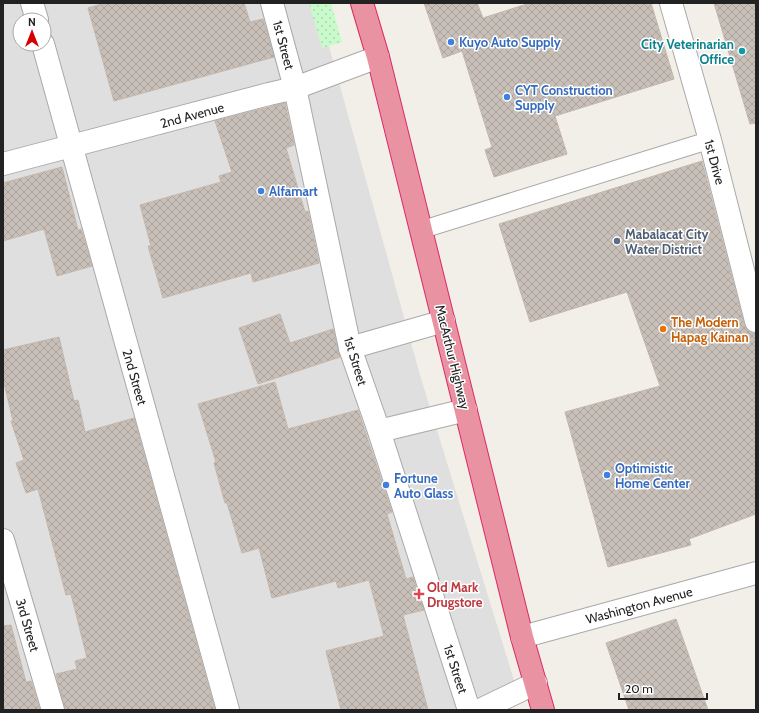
<svg xmlns="http://www.w3.org/2000/svg" width="759" height="713" viewBox="0 0 759 713" font-family="Cabin,sans-serif">
  <defs>
    <pattern id="park-dots" width="8" height="8" patternUnits="userSpaceOnUse"><rect width="8" height="8" fill="#c8facc"/><path d="M2 2h.1M6 6h.1" fill="none" stroke="#acd6af" stroke-width="1.8" stroke-linecap="round"/></pattern>
    <pattern id="building-cross-hatch" width="8" height="8" patternUnits="userSpaceOnUse"><rect width="8" height="8" fill="#c7bfb8"/><path d="M0 0l8 8M0 8l8-8" fill="none" stroke="#aba49e"/></pattern>
  </defs>
  <rect width="100%" height="100%" fill="#f2efe9"/>
  <path fill="#e0dfdf" fill-rule="evenodd" d="M3,3h314l103,372 97,315 -45,20h-469zM20,20h24v24h-24z"/>
  <polygon fill="url(#park-dots)" points="309,3 331,3 342,42 322,48"/>
  <g fill="url(#building-cross-hatch)" stroke="#c4b6ab">
    <polygon points="105,3 244,3 250,22 263,19 274,57 114,101 88,8"/>
    <polygon points="424,3 477,3 483,18 530,3 651,3 674,79 555,116 567,154 494,177 485,150 492,147 462,51 443,58"/>
    <polygon points="714,3 756,3 756,123 750,124"/>
    <polygon points="285,103 294,145 286,148 305,212 308,211 319,263 253,282 251,273 163,298 148,246 151,246 140,205 221,182 219,176 232,172 215,121"/>
    <polygon points="702,161 744,324 747,330 752,333 756,333 756,514 689,539 691,545 608,567 565,412 660,386 627,292 530,322 499,224"/>
    <polygon points="62,167 78,230 81,229 92,266 57,276 44,229 3,241 3,183"/>
    <polygon points="280,314 290,343 333,329 340,357 258,384 239,328"/>
    <polygon points="59,337 74,401 78,400 85,432 134,418 215,710 65,710 56,674 77,669 75,661 87,658 71,594 66,595 38,489 26,493 16,463 24,460 11,421 13,421 3,379 3,350"/>
    <polygon points="275,382 288,429 358,410 392,512 387,514 406,579 413,577 424,610 403,615 428,710 341,710 326,651 384,636 369,580 338,588 336,581 272,598 259,548 242,553 227,503 225,503 214,463 216,462 198,404"/>
    <polygon points="676,619 708,710 629,710 606,643"/>
    <polygon points="11,625 26,682 31,681 40,710 3,710 3,626"/>
  </g>
  <g fill="none" stroke-linecap="round" stroke-linejoin="round">
    <g stroke="#a9a9a9" stroke-width="19">
      <polyline id="lane" points="421,230 710,140"/>
    </g>
    <g stroke="#a9a9a9" stroke-width="24">
      <g id="street">
        <polyline points="32,3 37,20"/>
        <polyline points="272,3 295,88 350,348 379,431 469,710"/>
        <polyline points="671,3 710,140 756,321"/>
        <polyline points="43,44 228,710"/>
        <polyline points="3,164 269,94 295,88 378,57"/>
        <polyline points="350,348 444,321"/>
        <polyline points="379,431 466,410"/>
        <polyline points="3,540 53,710"/>
        <polyline points="522,637 756,573"/>
        <polyline points="480,710 536,683"/>
      </g>
    </g>
    <g stroke="#dc2a67" stroke-width="24">
      <polyline id="highway" points="362,3 378,57 522,637 543,710"/>
    </g>
    <use href="#lane" stroke="#fff" stroke-width="17"/>
    <use href="#street" stroke="#fff" stroke-width="22"/>
    <use href="#highway" stroke="#e892a2" stroke-width="22"/>
  </g>
  <g fill="#3f7fe0" stroke="#fff" stroke-width="1.5">
    <circle cx="451" cy="42" r="4"/>
    <circle cx="507" cy="97" r="4"/>
    <circle cx="261" cy="191" r="4"/>
    <circle cx="607" cy="475" r="4"/>
    <circle cx="386" cy="485" r="4"/>
  </g>
  <circle fill="#0f9aa8" stroke="#fff" stroke-width="1.5" cx="742" cy="51" r="4"/>
  <circle fill="#5c6f8a" stroke="#fff" stroke-width="1.5" cx="617" cy="241" r="4"/>
  <circle fill="#e8710a" stroke="#fff" stroke-width="1.5" cx="663" cy="329" r="4"/>
  <path fill="#e0444e" stroke="#fff" stroke-width="1.5" d="M417 588h4v4h4v4h-4v4h-4v-4h-4v-4h4z"/>
  <g text-anchor="middle" stroke-width="3" stroke-linejoin="round" paint-order="stroke">
    <g font-size="13" font-weight="bold" fill="#366cbe" stroke="#fff" text-anchor="start">
      <text x="459" y="47">Kuyo Auto Supply</text>
      <text x="515" y="95">CYT Construction<tspan x="515" dy="15">Supply</tspan></text>
      <text x="269" y="196">Alfamart</text>
      <text x="615" y="473">Optimistic<tspan x="615" dy="15">Home Center</tspan></text>
      <text x="394" y="483">Fortune<tspan x="394" dy="15">Auto Glass</tspan></text>
    </g>
    <g font-size="13" font-weight="bold" fill="#0d838f" stroke="#fff" text-anchor="end">
      <text x="734" y="49">City Veterinarian<tspan x="734" dy="15">Office</tspan></text>
    </g>
    <g font-size="13" fill="#222" stroke="#fff">
      <text transform="translate(284 45) rotate(75)" y="5">1st Street</text>
      <text transform="translate(192 115) rotate(-15)" y="5">2nd Avenue</text>
      <text transform="translate(715 162) rotate(75)" y="5">1st Drive</text>
      <text transform="translate(453 357) rotate(76)" y="5">MacArthur Highway</text>
      <text transform="translate(356 361) rotate(73)" y="5">1st Street</text>
      <text transform="translate(135 377) rotate(74)" y="5">2nd Street</text>
      <text transform="translate(639 605) rotate(-15)" y="5">Washington Avenue</text>
      <text transform="translate(28 625) rotate(74)" y="5">3rd Street</text>
      <text transform="translate(456 669) rotate(72)" y="5">1st Street</text>
    </g>
    <g font-size="13" font-weight="bold" fill="#4e5e75" stroke="#fff" text-anchor="start">
      <text x="625" y="239">Mabalacat City<tspan x="625" dy="15">Water District</tspan></text>
    </g>
    <g font-size="13" font-weight="bold" fill="#c56008" stroke="#fff" text-anchor="start">
      <text x="671" y="327">The Modern<tspan x="671" dy="15">Hapag Kainan</tspan></text>
    </g>
    <g font-size="13" font-weight="bold" fill="#be3a42" stroke="#fff" text-anchor="start">
      <text x="427" y="592">Old Mark<tspan x="427" dy="15">Drugstore</tspan></text>
    </g>
  </g>
  <rect width="759" height="713" fill="none" stroke="#222222" stroke-width="8"/>
  <g transform="translate(32 32)"><circle r="19" fill="#ffffff" stroke="#a7a7a7"/>
  <path d="M0-3L7 15L0 10L-7 15Z" fill="#d40000"/>
  <text y="-6" font-size="11" font-weight="bold" text-anchor="middle" fill="#222222">N</text>
  </g>
  <path d="M619 693v6h88v-6" fill="none" stroke="#222222" stroke-width="2"/>
  <text x="625" y="693" font-size="12" fill="#222222" stroke="#ffffff" stroke-width="3" paint-order="stroke">20 m</text>
</svg>
